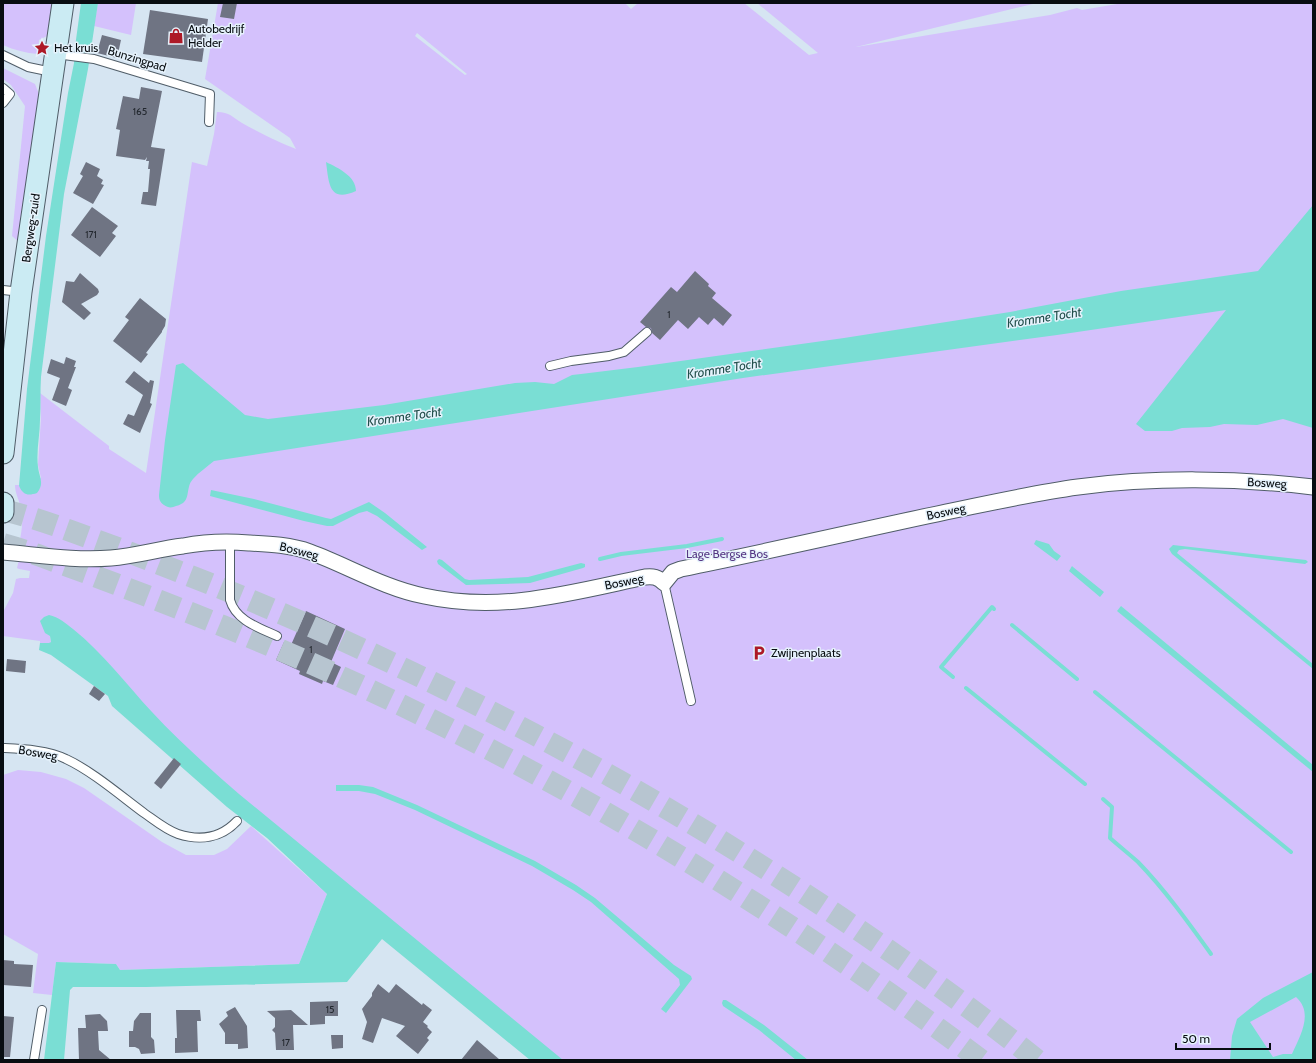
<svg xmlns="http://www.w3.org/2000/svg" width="1316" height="1063" viewBox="0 0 1316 1063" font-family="Cabin,sans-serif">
  <rect width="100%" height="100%" fill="#d6e5f2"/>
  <g fill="#d4c1fc" fill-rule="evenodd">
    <path d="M3,3h50l-4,32 -10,5 -1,14c-12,-1 -24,-4 -35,-9z"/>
    <polygon points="98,3 136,3 131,35 94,26"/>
    <path d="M218,3h407l6,6 7,-6h106l65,52 9,-2 -61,-50h280l-181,44 194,-32 27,-7 5,2 41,-7h190v1057h-763l-500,-424 1,6 -2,2 -9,-1v-2l-37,-5v-24l10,-19 3,-14 4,-1h9l1,-7 -11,-2 -2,-1 5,-21 -3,-2c2,-11 5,-24 2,-35 -1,-9 -6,-16 -6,-25h4v2l22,-9 -3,-13 3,-47 -1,-25 69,53v3l37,24 46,-311 15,4 7,-32 3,-22c13,0 15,5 25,11 16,9 38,20 54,26l-6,-11 -85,-59zM417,33l50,41 -2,1 -50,-39z"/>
    <polygon points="3,68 35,84 42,102 20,243 12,236 25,106 11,85 3,79"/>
    <polygon points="18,770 41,772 66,779 84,788 162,842 186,855 214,855 227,849 251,826 327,894 299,964 120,970 116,964 56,962 52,995 33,993 38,954 3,934 3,775"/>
  </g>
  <g fill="#7aded4" fill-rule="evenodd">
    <path d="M81,3h17l-10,66 -24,125 -23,183c-1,14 0,29 -1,43 0,15 -4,31 -2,47 1,10 7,16 -1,26 -9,3 -14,2 -18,-7l8,-97 19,-153 22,-143 6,-30 1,-16z"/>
    <path d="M326,162c12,6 30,14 30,29 -27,12 -27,-7 -30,-29z"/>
    <path d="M1313,205v223l-30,-9 -26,6 -33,-1 -14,3 -28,1 -10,3h-27l-9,-7 90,-114 -169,25 -314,43 -529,83c-7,6 -15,11 -21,18 -9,10 0,23 -17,27 -4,2 -8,2 -12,-1 -4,-3 -5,-5 -5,-10l6,-55 11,-75 7,-2 62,52 23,4 116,-14 131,-22 20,-1 19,2 18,-9 9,-1 57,-7 206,-29 166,-26 111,-21 137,-20z"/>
    <polygon points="211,490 254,499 326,518 331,519 369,502 385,513 427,547 422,550 377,516 367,511 359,513 333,526 327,526 304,521 210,496"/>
    <polygon points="1036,540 1049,544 1054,551 1061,556 1057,561 1034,544"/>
    <polygon points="1173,545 1306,560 1308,562 1305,564 1185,549 1179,550 1177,553 1313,664 1313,669 1172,554 1169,549"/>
    <polygon points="439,559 442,560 465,579 469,580 528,577 581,563 585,564 585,567 583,568 530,583 466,585 438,564 437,561"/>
    <polygon points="1072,566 1073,567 1104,592 1100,597 1069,571"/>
    <polygon points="1121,606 1313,765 1313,772 1117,611"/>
    <path d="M49,615c10,2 16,8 24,14 30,24 53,55 79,83 27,29 57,56 87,82l324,266h-33l-148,-121 -35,43 -201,5h-73l-3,3 -6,70h-20l12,-98 60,2 4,6 179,-6 28,-70 -60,-56 -40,-31 -115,-101 -4,-10 -57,-41 -12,-5 1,-7h9l2,-1 -1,-6 -5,-3 -5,-12 4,-4z"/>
    <polygon points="336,785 359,785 373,787 417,805 535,861 576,885 595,898 674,965 691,976 692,979 666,1013 661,1009 680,985 679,979 591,902 573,890 532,866 415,810 375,794 359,791 336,791"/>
    <path d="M1313,972v88h-83l2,-24 5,-17 26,-21zM1296,997c18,16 4,39 -4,57h-9l-10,3 -23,-35z"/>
    <polygon points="723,1000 726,1000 764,1025 808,1060 796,1060 759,1030 723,1006 722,1003"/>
  </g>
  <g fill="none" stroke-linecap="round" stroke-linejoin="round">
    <g stroke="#7aded4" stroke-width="4">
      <polyline points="600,559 621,554 687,546 722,539"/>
      <polyline points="1012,625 1077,679"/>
      <polyline points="953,677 941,667 992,607 994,609"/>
      <polyline points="966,688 1085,784"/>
      <polyline points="1095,692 1291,852"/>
      <path d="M1103,799l9,8 -2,31c9,8 19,16 28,24 27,28 50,60 73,92"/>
    </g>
  </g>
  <g fill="#6f7483">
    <polygon points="223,3 237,3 234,19 220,17"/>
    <polygon points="150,10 208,19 202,62 143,54"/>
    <polygon points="102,35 121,40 117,58 97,53"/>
    <polygon points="141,87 162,91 151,147 165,149 156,206 141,204 143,192 148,192 150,169 148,169 149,161 146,161 147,157 145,160 116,156 120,130 116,129 123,96 139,99"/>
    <polygon points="86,162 100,169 97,176 103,180 101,184 104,185 93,204 73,193 83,176 80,174"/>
    <polygon points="92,207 118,226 112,233 116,236 100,257 71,235"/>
    <polygon points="695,271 709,284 708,286 716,293 712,298 732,315 723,326 714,318 708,325 699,317 688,329 678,320 660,340 652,333 651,328 646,327 640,322 671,287 677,292"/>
    <polygon points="80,273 98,289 99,292 97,295 81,304 91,313 84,320 62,302 66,281 74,282"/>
    <polygon points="140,298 166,319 165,326 162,331 162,332 146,353 148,354 141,363 113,341 129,320 125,317"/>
    <polygon points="66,357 76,361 74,367 76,367 68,388 72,390 66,406 52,400 60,378 47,373 51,359 64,364"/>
    <polygon points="134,371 149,383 150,380 154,381 150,403 152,404 140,433 123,424 128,414 134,416 143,395 125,382"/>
    <polygon points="306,611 345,629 331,662 341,667 333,685 323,681 322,684 299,674 300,671 276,660 284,642 291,645"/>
    <polygon points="7,659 26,661 25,673 6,671"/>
    <polygon points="94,686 105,694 99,701 89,694"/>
    <polygon points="174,758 181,764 161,789 154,783"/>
    <polygon points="3,960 14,961 14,964 33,965 31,987 3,985"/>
    <polygon points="378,984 389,993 396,984 422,1005 423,1003 432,1010 423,1022 428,1026 427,1027 432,1032 427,1038 429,1040 418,1054 396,1036 405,1026 382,1018 373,1043 362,1039 367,1022 362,1009 372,996 372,993"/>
    <polygon points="338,1001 338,1016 325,1016 325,1024 310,1025 310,1002"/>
    <polygon points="235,1007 247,1026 248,1048 238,1049 238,1044 225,1044 225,1033 219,1024 228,1016 226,1012"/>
    <polygon points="176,1010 200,1010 201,1021 197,1021 198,1052 175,1053 175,1038 177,1038"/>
    <polygon points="291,1010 308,1025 293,1025 294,1050 276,1050 275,1033 272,1030 275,1027 275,1018 267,1011"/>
    <polygon points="140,1013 151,1013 151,1037 154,1040 155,1053 141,1054 139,1049 135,1047 129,1047 129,1031 133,1031 134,1021"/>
    <polygon points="100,1014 107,1021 108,1031 98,1031 99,1050 111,1060 79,1060 78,1028 86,1028 85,1015"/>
    <polygon points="3,1016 14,1017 10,1057 3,1057"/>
    <polygon points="331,1035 343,1035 343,1048 332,1049"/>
    <polygon points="477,1040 500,1060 461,1060"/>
  </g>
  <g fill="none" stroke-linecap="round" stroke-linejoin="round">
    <g stroke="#b7c5d0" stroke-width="22" stroke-dasharray="22 11" stroke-linecap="butt">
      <path d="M3,510c38,9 75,24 112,37 50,19 100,38 149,59 202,85 395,190 577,312 67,45 133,92 196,142"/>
      <path d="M3,544c29,8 56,19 84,29 44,17 87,33 131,51 273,110 527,260 763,436"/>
    </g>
    <g stroke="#505d68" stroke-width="10">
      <g id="lane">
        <polyline points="56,54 94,59 210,94 209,122"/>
        <polyline points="3,55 28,67 52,72"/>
        <polyline points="3,88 10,94 3,103"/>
        <polyline points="3,290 21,292"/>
        <polyline points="550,366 571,361 609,356 624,352 647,332"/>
        <path d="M230,542v58c6,21 30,28 47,36"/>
        <polyline points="664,583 691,701"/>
        <path d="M3,748c20,1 45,2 63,11 26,12 55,37 78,54 10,7 22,17 34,21 22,7 43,4 59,-13"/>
        <polyline points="34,1060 42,1010"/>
      </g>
    </g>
    <g stroke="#505d68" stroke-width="17">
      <path id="street" d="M3,552c36,3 72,9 108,6 24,-2 48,-9 72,-12 21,-4 44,-5 66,-3 20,1 42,2 61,9 38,14 74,36 114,44 77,17 146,-3 221,-19 8,-1 13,0 19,6l9,-11 8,-3c89,-18 176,-38 265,-57 44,-9 88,-19 132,-25 74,-10 161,-9 235,0"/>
    </g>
    <g stroke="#505d68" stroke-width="23">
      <g id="secondary">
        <polyline points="3,453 21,292 63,3"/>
        <polyline points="3,503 3,512"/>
      </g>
    </g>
    <use href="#lane" stroke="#fff" stroke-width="8"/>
    <use href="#street" stroke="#fff" stroke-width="15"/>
    <use href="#secondary" stroke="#cbebf3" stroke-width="21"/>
  </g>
  <defs>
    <g id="shop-bare" transform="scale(1.2)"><path d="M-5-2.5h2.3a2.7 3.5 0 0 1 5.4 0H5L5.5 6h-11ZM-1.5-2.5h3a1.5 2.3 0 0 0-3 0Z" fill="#ad1926" stroke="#e6f2fc" stroke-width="2.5" paint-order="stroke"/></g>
    <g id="sight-bare" transform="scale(1.2)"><path d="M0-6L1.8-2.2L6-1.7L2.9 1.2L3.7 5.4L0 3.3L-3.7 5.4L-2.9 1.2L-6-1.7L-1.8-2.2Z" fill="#ad1926" stroke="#e6f2fc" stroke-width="2.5" paint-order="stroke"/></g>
    <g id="parking-bare" transform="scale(1.2)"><path d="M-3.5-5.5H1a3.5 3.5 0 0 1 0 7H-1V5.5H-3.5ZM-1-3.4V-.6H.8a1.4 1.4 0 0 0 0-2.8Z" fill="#ad1926" stroke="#e6f2fc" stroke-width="2.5" paint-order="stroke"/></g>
  </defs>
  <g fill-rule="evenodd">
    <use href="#shop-bare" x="176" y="36"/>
    <use href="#sight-bare" x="42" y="48"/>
    <use href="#parking-bare" x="759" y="653"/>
  </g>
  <g text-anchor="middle" stroke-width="3" stroke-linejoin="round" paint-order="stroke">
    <g font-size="10" fill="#22272e">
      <text x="140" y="115">165</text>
      <text x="91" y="238">171</text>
      <text x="669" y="318">1</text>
      <text x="311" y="653">1</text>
      <text x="330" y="1013">15</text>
      <text x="286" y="1046">17</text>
    </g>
    <g font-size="12" fill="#080d11" stroke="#e6f2fc" text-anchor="start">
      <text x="188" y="33">Autobedrijf<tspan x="188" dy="14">Helder</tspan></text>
      <text x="54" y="52">Het kruis</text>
      <text x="771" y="657">Zwijnenplaats</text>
    </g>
    <g font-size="12" fill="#080d11" stroke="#e6f2fc">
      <text transform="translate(137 59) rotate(17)" y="4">Bunzingpad</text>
      <text transform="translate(31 228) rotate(-82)" y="4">Bergweg-zuid</text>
      <text transform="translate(1267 483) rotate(3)" y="4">Bosweg</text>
      <text transform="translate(946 512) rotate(-12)" y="4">Bosweg</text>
      <text transform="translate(299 551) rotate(14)" y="4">Bosweg</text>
      <text transform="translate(624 582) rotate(-11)" y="4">Bosweg</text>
      <text transform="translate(38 753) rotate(10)" y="4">Bosweg</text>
    </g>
    <g font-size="12" fill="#563784" stroke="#e6f2fc">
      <text x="727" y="558">Lage Bergse Bos</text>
    </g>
    <g font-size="13" font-style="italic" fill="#224f4b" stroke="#e6f2fc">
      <text transform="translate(1044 317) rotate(-9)" y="5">Kromme Tocht</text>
      <text transform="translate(724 368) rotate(-9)" y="5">Kromme Tocht</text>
      <text transform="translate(404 416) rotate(-8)" y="5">Kromme Tocht</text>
    </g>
  </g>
  <rect width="1316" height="1063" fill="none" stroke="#080d11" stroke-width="8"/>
  <path d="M1176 1043v6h94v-6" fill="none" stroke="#080d11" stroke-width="2"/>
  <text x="1182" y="1043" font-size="12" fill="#080d11" stroke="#e6f2fc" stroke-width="3" paint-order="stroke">50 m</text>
</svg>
